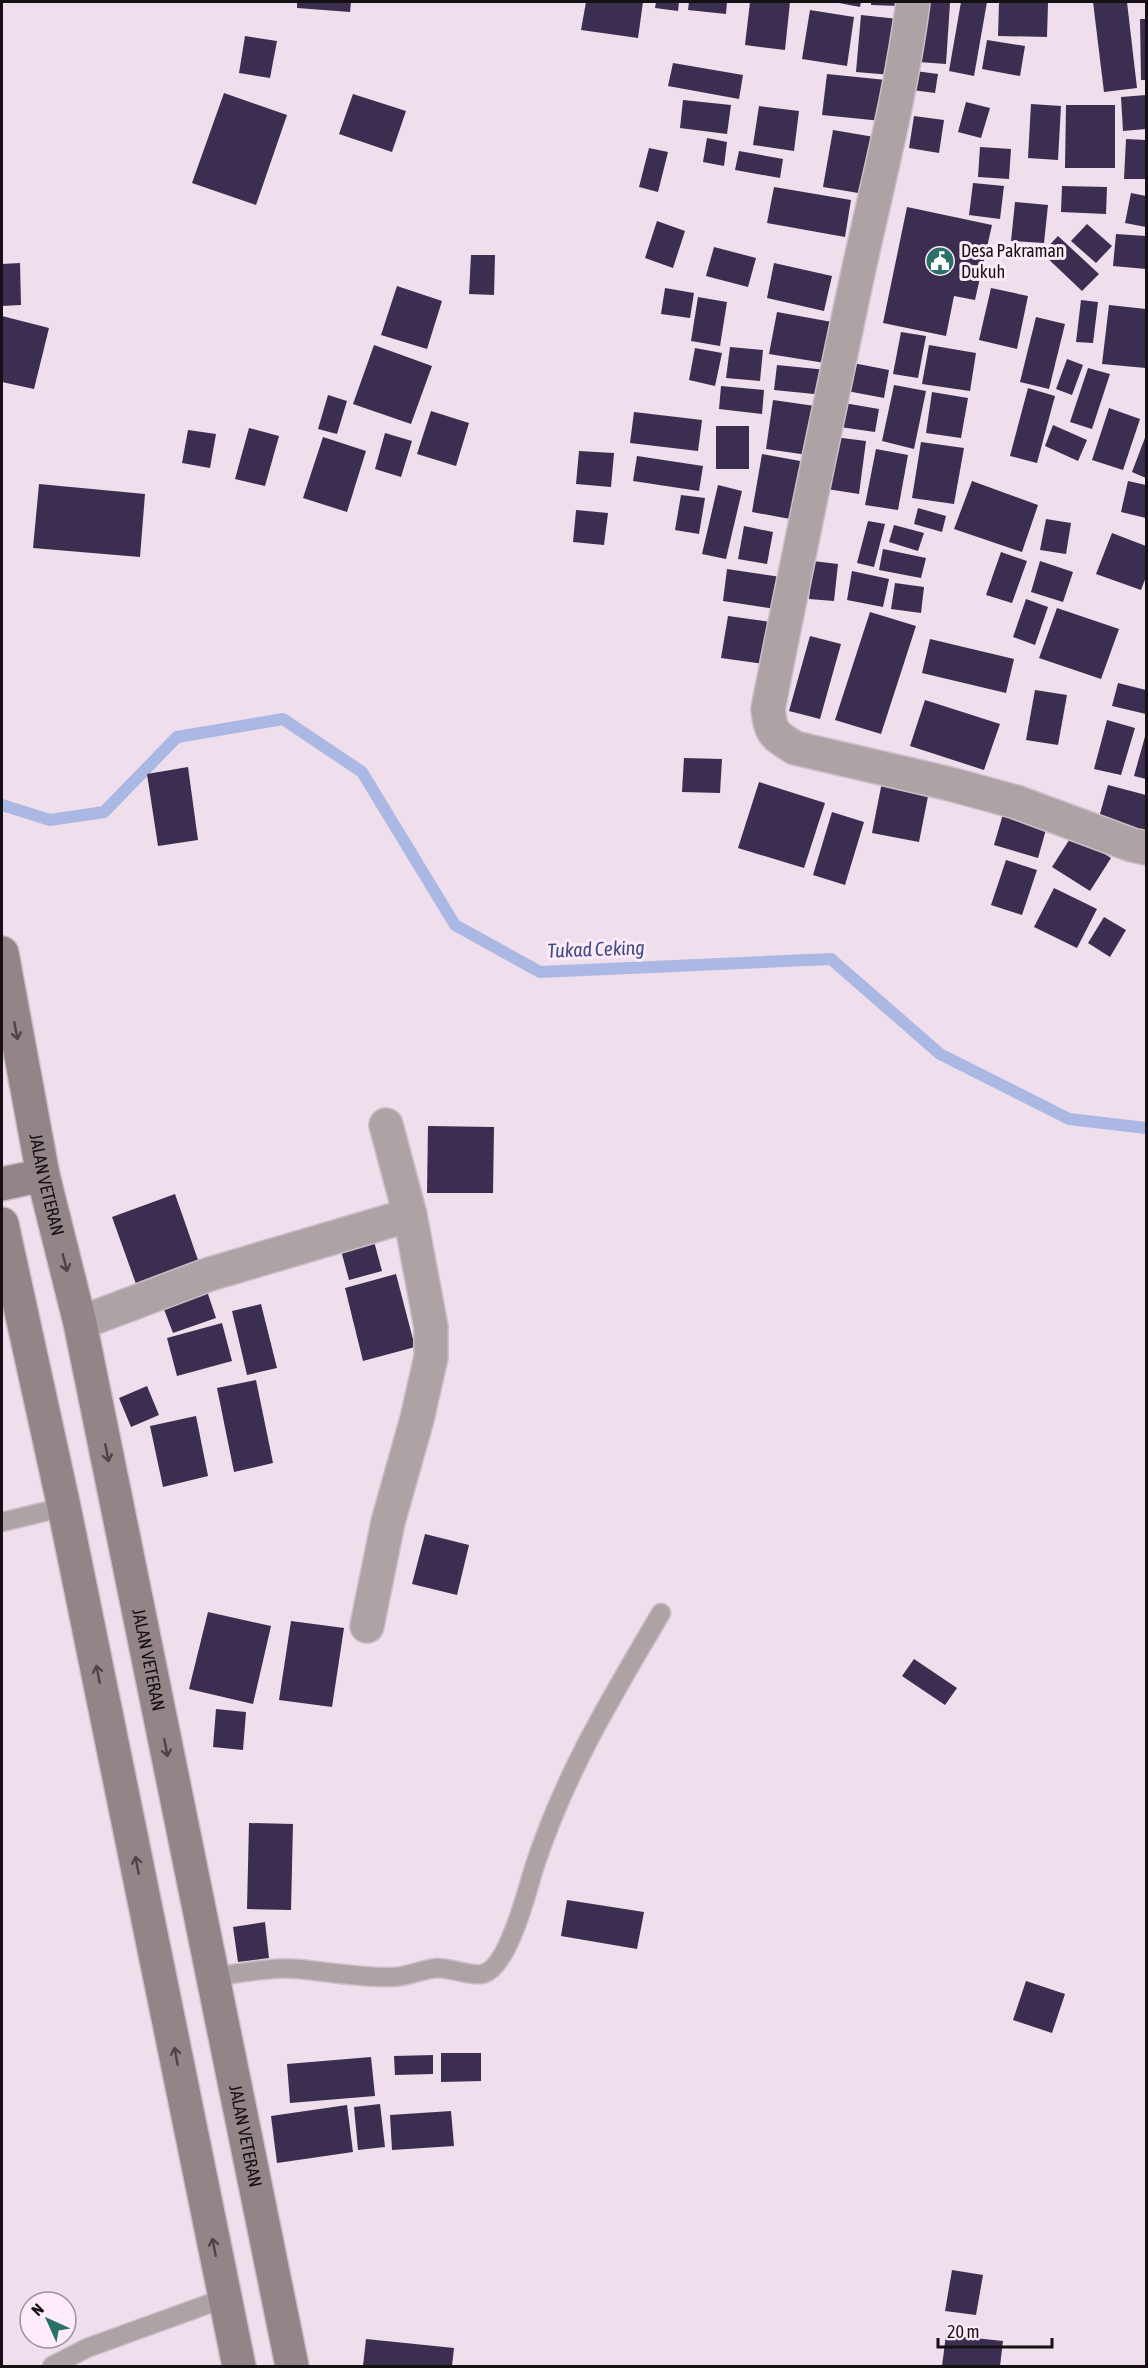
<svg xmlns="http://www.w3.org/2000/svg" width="1148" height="2368" viewBox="0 0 1148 2368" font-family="'Asap Condensed',sans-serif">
  <rect width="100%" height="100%" fill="#efdeec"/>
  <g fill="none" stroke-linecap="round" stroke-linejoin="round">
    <polyline stroke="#abb8e3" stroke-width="12" points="2,805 50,820 104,812 177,737 283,719 362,772 455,925 540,972 831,959 940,1054 1069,1119 1146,1128"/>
  </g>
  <g fill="#3c2e51">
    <polygon points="297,2 351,2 350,12 297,8"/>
    <polygon points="586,2 643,2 638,38 581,30"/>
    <polygon points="656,2 679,2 678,11 655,8"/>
    <polygon points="689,2 727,2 726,14 688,10"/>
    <polygon points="750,2 790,2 785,50 745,45"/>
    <polygon points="834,2 861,2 860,7"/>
    <polygon points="871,2 900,2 899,6 871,5"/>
    <polygon points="923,2 950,3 946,64 919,62"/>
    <polygon points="961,2 987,2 974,76 949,71"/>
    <polygon points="1093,2 1127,2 1137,88 1104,92"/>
    <polygon points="999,3 1048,3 1047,37 998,36"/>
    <polygon points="810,10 854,17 847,66 802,59"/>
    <polygon points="861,15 898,19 892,75 856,72"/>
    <polygon points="1140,19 1146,19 1146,80 1141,80"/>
    <polygon points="245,36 277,41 270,78 239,73"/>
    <polygon points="987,40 1025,46 1020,76 982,69"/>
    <polygon points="673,63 743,75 739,99 668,86"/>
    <polygon points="915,71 938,74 935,93 912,90"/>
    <polygon points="827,74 886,80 882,121 822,115"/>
    <polygon points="224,93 287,115 256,205 192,183"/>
    <polygon points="353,94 406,111 392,152 339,134"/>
    <polygon points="1146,95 1146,129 1123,131 1121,97"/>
    <polygon points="683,100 731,105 727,134 680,128"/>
    <polygon points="966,102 990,108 981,138 958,132"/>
    <polygon points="1031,104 1061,106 1058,160 1028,158"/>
    <polygon points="1066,105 1115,105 1115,168 1065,168"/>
    <polygon points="759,106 799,111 794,151 753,145"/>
    <polygon points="914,116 944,120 939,153 909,148"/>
    <polygon points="833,130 880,138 870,195 823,187"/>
    <polygon points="707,138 727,142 724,166 703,162"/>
    <polygon points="1126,139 1146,140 1146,179 1124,179"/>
    <polygon points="980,147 1011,149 1009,179 978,177"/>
    <polygon points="649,148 668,152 658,192 639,187"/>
    <polygon points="739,151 783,159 780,178 735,170"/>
    <polygon points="973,183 1004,186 1000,219 969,215"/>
    <polygon points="1062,186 1107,187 1106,214 1061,212"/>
    <polygon points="774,187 851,200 845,237 767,223"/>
    <polygon points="1131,193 1146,196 1146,227 1125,223"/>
    <polygon points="1015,202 1048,205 1044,243 1011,241"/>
    <polygon points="907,207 992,225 975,300 954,296 946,336 883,323"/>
    <polygon points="657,221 685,231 673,268 645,258"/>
    <polygon points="1087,224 1112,246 1096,263 1071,241"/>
    <polygon points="1116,234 1146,236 1146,269 1113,266"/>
    <polygon points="1058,236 1099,274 1082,291 1042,253"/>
    <polygon points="714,247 756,258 748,287 706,276"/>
    <polygon points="471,255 495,255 494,295 469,294"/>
    <polygon points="20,263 21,305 2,306 2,264"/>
    <polygon points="774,263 832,276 824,311 767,298"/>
    <polygon points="397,286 442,301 427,349 381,335"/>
    <polygon points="665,288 694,293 690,318 661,314"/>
    <polygon points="991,288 1028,296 1017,349 979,340"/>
    <polygon points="698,297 727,302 720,346 691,341"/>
    <polygon points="1081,300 1098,302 1093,343 1076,342"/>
    <polygon points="1109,305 1146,309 1146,368 1102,364"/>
    <polygon points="777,312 832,322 825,363 769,354"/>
    <polygon points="2,316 49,328 34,389 2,382"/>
    <polygon points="1036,317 1065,324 1049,389 1020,382"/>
    <polygon points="901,332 926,336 918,378 893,374"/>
    <polygon points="374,345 432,366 411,424 353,404"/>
    <polygon points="929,345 976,353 970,391 922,384"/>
    <polygon points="730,347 763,350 760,381 726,378"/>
    <polygon points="695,348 722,353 715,386 689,380"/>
    <polygon points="1067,359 1083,365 1072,395 1056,389"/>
    <polygon points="853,363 889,370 884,398 847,391"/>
    <polygon points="777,365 827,370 824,395 774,390"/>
    <polygon points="1088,368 1110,374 1092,429 1070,422"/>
    <polygon points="894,385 926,391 914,449 882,441"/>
    <polygon points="721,386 764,390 762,414 719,409"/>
    <polygon points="1028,388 1055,396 1037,463 1010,456"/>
    <polygon points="932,392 968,398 961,438 926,433"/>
    <polygon points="328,395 347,401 337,434 318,429"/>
    <polygon points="773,400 822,407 815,456 766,449"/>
    <polygon points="844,403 879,409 875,432 840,427"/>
    <polygon points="1109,408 1140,419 1123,470 1092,460"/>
    <polygon points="431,411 469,423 456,466 417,454"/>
    <polygon points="634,412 702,420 698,451 630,443"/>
    <polygon points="1053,425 1087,440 1078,461 1045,446"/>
    <rect x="716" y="426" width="33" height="43"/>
    <polygon points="249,428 279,436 265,486 235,479"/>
    <polygon points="188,430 216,434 210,468 182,463"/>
    <polygon points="385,433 412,441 401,477 375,469"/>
    <polygon points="1146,435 1146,478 1132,472"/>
    <polygon points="323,437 366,451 347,512 303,498"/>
    <polygon points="834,437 866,441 859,494 827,489"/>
    <polygon points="921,442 964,448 954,504 912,498"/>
    <polygon points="876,449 908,455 898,510 865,505"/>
    <polygon points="579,451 614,453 611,487 576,484"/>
    <polygon points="762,454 811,463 801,521 752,512"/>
    <polygon points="637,456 703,466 699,491 633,481"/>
    <polygon points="972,481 1038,505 1022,552 954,529"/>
    <polygon points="1128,481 1146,485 1146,518 1121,512"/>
    <polygon points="39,484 145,494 140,557 33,548"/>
    <polygon points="718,485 742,491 726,559 702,554"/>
    <polygon points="681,495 705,498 699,534 675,530"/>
    <polygon points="918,508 946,516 942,532 914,524"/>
    <polygon points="576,510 608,513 604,545 573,542"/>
    <polygon points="1046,519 1071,523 1066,554 1040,550"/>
    <polygon points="868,521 885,524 874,567 857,563"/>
    <polygon points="894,525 924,533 918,551 889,542"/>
    <polygon points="744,526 773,532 767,564 738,559"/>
    <polygon points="1112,533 1146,546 1146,577 1141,590 1096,574"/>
    <polygon points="883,549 926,558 921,578 879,570"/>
    <polygon points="1001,552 1027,561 1012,603 986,595"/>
    <polygon points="813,561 838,564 834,601 809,599"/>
    <polygon points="1040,561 1073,572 1063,602 1031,592"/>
    <polygon points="727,569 781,577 776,609 723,601"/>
    <polygon points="852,571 889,579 883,607 847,600"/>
    <polygon points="895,583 924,587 921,613 891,609"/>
    <polygon points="1026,599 1048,607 1035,645 1013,637"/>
    <polygon points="1057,608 1119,629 1101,679 1039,658"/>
    <polygon points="870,612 916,626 881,734 835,720"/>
    <polygon points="728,616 778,623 771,665 721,658"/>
    <polygon points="810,636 841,644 820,719 789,711"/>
    <polygon points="930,639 1014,659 1006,693 922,673"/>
    <polygon points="1118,683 1146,690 1146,714 1112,706"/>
    <polygon points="1035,690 1067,695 1058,745 1026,740"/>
    <polygon points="925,700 1000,724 984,770 910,746"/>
    <polygon points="1107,720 1135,728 1121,775 1094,769"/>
    <polygon points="1146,733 1146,779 1134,776"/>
    <polygon points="684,758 722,759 720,793 682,792"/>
    <polygon points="188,767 198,840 158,846 147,774"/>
    <polygon points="759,782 825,803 804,868 738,848"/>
    <polygon points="882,782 929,791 919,842 872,833"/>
    <polygon points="1108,785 1146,795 1146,834 1098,821"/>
    <polygon points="832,812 864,822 845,885 813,875"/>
    <polygon points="1003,814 1047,826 1038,858 994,845"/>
    <polygon points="1073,834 1111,858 1090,891 1052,867"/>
    <polygon points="1006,860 1037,870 1022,915 991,905"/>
    <polygon points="1054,888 1097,909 1077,948 1034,927"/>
    <polygon points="1104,917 1126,930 1110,957 1088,943"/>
    <polygon points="428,1126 494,1127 493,1193 427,1193"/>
    <polygon points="175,1194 198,1260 136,1284 112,1217"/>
    <polygon points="372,1234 382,1271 349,1280 339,1243"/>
    <polygon points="396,1274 415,1347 363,1361 345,1288"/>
    <polygon points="206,1288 216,1318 173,1333 162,1304"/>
    <polygon points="261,1304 277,1368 247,1375 232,1311"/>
    <polygon points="222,1323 232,1361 177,1376 167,1338"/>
    <polygon points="256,1380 273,1463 234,1472 217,1388"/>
    <polygon points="147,1386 159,1415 131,1427 119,1398"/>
    <polygon points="196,1416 208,1476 163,1487 150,1426"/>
    <polygon points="425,1534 469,1545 457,1595 412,1584"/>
    <polygon points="208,1612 271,1626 253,1704 189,1689"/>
    <polygon points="291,1621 344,1628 332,1707 279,1700"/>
    <polygon points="914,1659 957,1688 945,1705 902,1676"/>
    <polygon points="216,1709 246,1712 243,1750 213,1747"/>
    <polygon points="249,1823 293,1824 291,1910 247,1909"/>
    <polygon points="567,1900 644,1912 637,1949 561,1936"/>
    <polygon points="265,1922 269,1958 238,1962 233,1927"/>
    <polygon points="1026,1981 1065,1994 1052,2033 1013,2020"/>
    <polygon points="441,2053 481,2053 481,2081 441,2082"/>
    <polygon points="433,2055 433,2074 395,2075 394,2056"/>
    <polygon points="371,2057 375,2096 290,2103 287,2064"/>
    <polygon points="380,2104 385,2147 358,2150 354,2107"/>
    <polygon points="347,2105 353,2152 277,2163 271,2116"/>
    <polygon points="451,2111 454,2146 392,2150 390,2115"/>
    <polygon points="952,2270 983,2275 976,2315 945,2311"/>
    <polygon points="946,2335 1003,2341 1000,2366 942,2366"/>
    <polygon points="366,2339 454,2348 452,2366 363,2366"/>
  </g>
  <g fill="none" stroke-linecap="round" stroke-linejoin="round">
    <g stroke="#ccbdc9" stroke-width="21">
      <g id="lane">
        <polyline points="2,1522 64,1507"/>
        <path d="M213,1977c28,-4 57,-10 85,-8 32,3 63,9 95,8 15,0 29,-8 44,-9 14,0 33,8 45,6 26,-5 45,-83 52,-106 31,-95 77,-170 127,-255"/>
        <polyline points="52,2366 87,2348 225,2298"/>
      </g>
    </g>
    <g stroke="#ccbdc9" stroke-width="36">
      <g id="street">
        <path d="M913,2c-12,94 -37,187 -57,280 -30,142 -60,284 -88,427 3,25 5,25 27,39l155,36 66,18 116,43 14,3"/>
        <polyline points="386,1125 410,1215"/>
        <polyline points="80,1323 210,1274 410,1215 431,1327 431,1357 417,1419 388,1522 367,1626"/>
      </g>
    </g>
    <g stroke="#ccbdc9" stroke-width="36">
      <g id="secondary">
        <path id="s1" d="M2,953l41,222 37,148 212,1043"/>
        <polyline points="2,1184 43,1175"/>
        <polyline points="2,1224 64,1507 239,2366"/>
      </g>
    </g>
    <use href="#lane" stroke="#ada3a5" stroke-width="18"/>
    <use href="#street" stroke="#ada3a5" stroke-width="33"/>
    <use href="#secondary" stroke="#928487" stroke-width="33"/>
  </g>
  <defs><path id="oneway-shaft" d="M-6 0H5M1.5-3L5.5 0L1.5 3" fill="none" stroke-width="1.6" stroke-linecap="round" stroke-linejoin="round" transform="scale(1.5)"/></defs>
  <g stroke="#4d4448">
    <use href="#oneway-shaft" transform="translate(16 1031) rotate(79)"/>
    <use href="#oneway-shaft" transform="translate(65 1263) rotate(76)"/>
    <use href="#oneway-shaft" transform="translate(107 1453) rotate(79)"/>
    <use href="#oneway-shaft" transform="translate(98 1674) rotate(-101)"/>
    <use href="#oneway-shaft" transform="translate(166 1748) rotate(79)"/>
    <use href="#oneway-shaft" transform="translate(137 1865) rotate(-101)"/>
    <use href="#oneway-shaft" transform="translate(176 2056) rotate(-101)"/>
    <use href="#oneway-shaft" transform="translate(214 2247) rotate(-101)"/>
  </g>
  <defs>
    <g id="civic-disc" transform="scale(1.5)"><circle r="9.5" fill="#2a7167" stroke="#fdebf9"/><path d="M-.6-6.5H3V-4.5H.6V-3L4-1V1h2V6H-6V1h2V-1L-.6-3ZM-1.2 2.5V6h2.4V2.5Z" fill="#fff"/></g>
  </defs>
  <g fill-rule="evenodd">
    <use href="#civic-disc" x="940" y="261"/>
  </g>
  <g text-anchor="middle" stroke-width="6" stroke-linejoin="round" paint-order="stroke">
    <g font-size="18" fill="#151014" stroke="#fdebf9" text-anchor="start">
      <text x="961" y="257">Desa Pakraman<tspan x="961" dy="21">Dukuh</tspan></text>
    </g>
    <g font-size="18" fill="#151014" stroke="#fdebf9">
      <text dy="6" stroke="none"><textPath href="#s1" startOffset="236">JALAN VETERAN</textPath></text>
      <text dy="6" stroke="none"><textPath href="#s1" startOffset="722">JALAN VETERAN</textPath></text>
      <text dy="6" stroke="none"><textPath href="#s1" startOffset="1208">JALAN VETERAN</textPath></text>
    </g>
    <g font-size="20" font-style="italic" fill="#404c84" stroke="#fdebf9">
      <text transform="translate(596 949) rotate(-2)" y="7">Tukad Ceking</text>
    </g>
  </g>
  <rect width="1148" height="2368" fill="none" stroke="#151014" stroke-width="6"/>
  <g transform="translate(48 2320) rotate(315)"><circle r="28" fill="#fdebf9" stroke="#a0939d" stroke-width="1.5"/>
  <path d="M0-4.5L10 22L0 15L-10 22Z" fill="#2a7167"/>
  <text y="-9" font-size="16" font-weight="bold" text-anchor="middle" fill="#151014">N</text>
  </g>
  <path d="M938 2338v9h114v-9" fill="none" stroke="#151014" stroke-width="3"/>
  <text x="947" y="2338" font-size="18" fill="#151014" stroke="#fdebf9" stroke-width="4.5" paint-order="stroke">20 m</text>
</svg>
